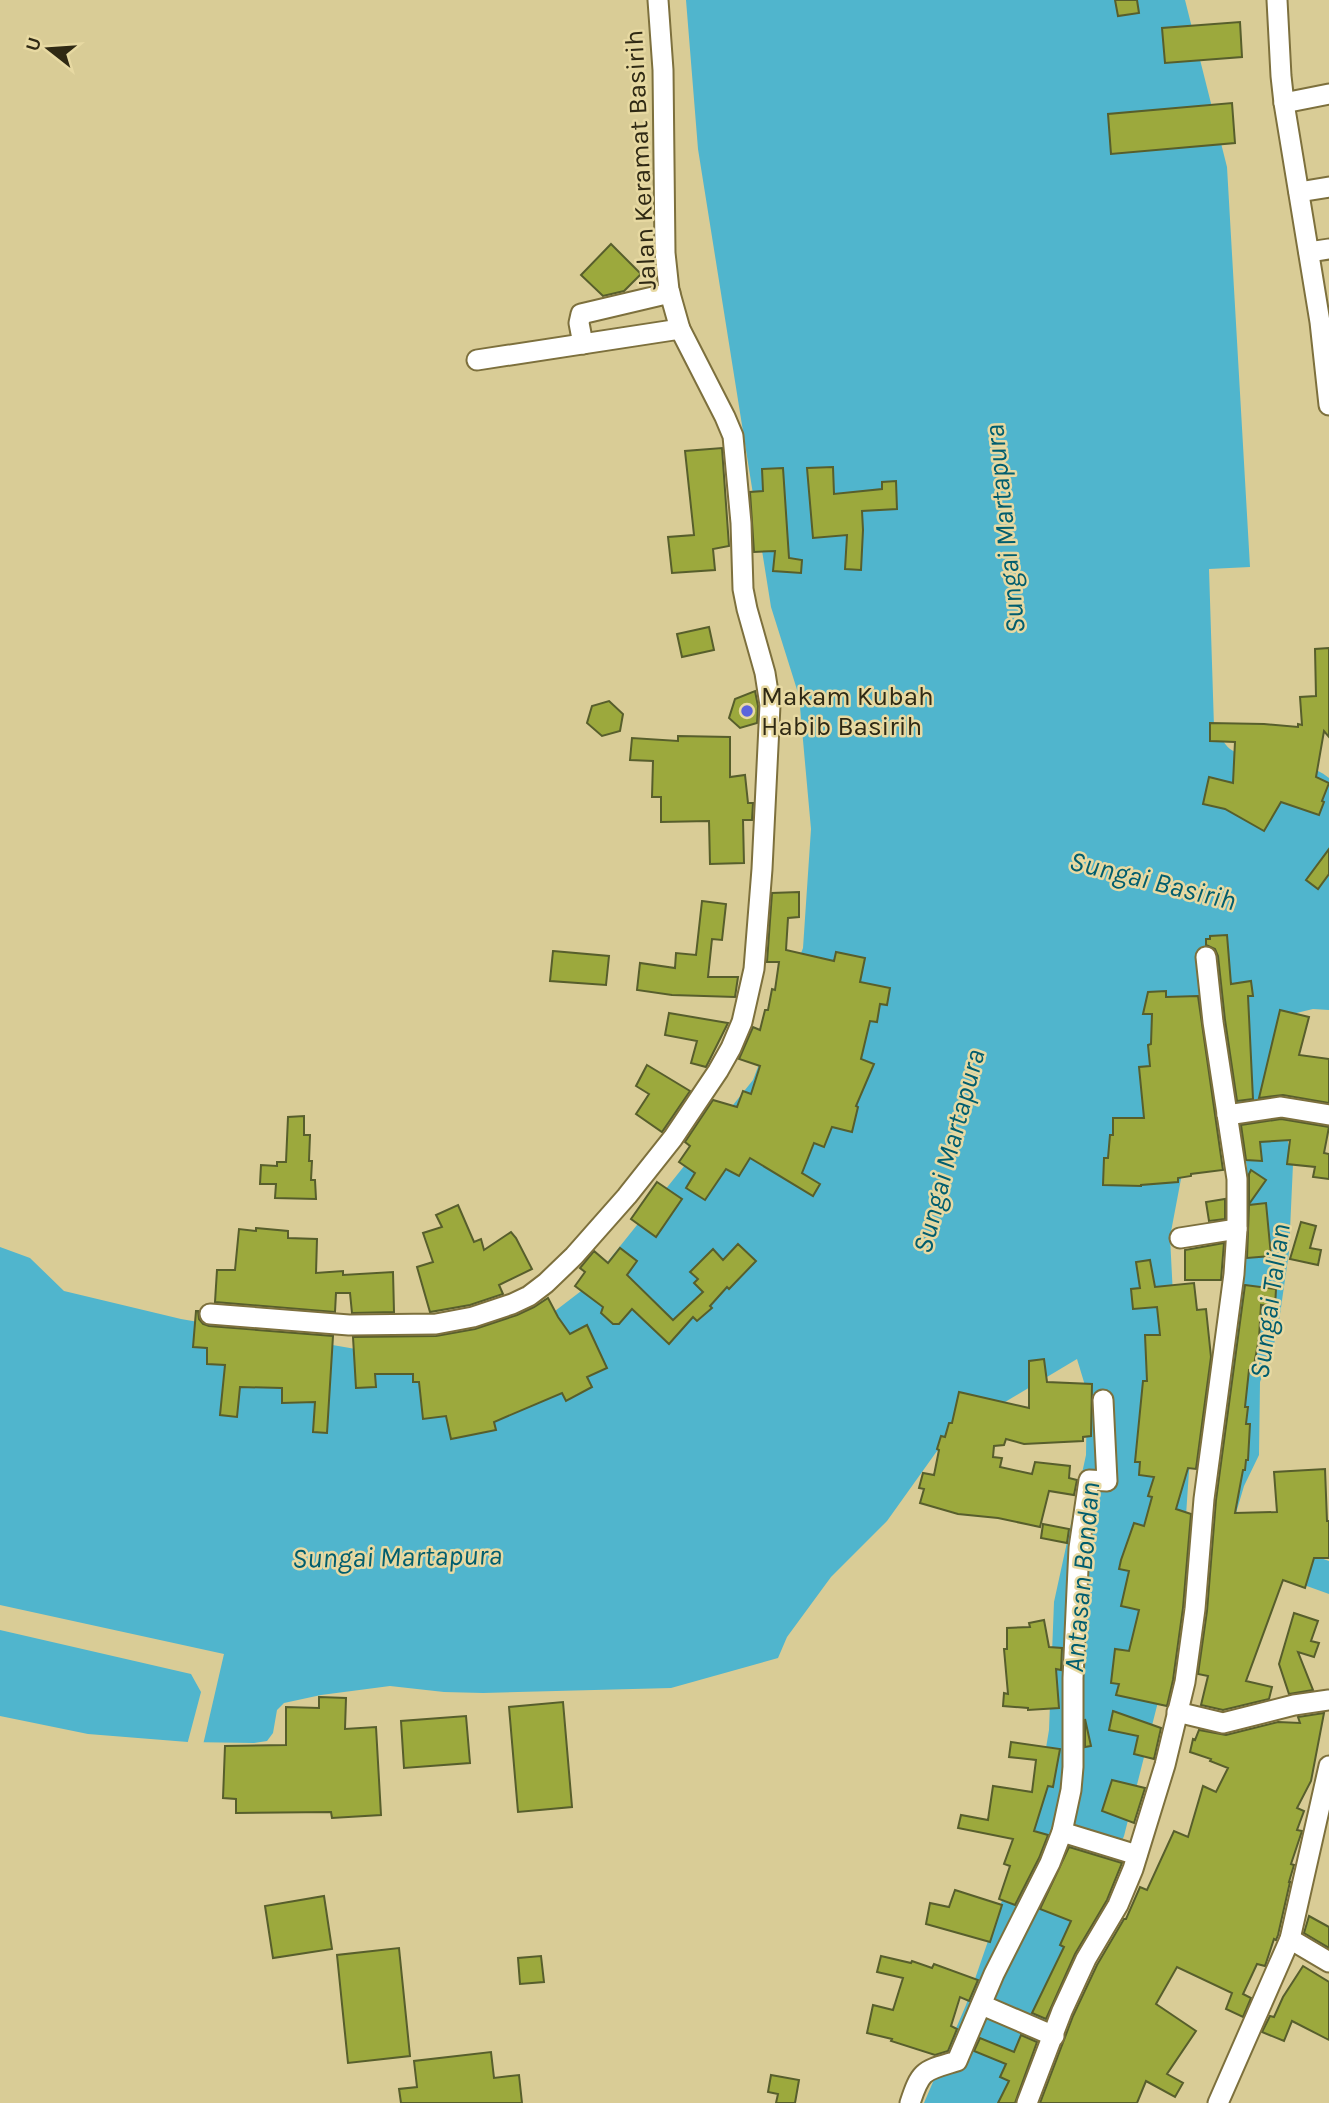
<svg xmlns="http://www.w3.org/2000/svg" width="1329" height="2103" viewBox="0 0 1329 2103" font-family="Karla,sans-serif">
  <rect width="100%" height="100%" fill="#d9cc96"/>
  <path fill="#50b5cd" d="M686,0h499l42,167 23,400 -41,2 5,158c5,7 10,17 16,22 30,20 71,6 99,29v232l-16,-1 -25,6 -18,49 23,100 -4,88 -12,83 -17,47 -1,73 -15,31 -8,27 76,42 17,6v33l-50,-18 -62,-83 31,-256 -1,-71 -15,-58 -8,-6 -18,8 -22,53 -14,74 4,78 19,97 -14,207 -55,217 -87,204 -23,63h-90l42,-98 72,-209 11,-66 5,-128 32,-147 1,-63 -10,-33 -92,55 -48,37 -50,70 -56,56 -44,60 -9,21 -107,30 -188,5 -39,-1 -54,-6 -69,9 -37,8 -7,7 -4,23 -6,8 -13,2 -66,-1 -100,-8 -88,-18v-469l30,11 34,33 117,28 227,39 117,-24 64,-49 164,-205 50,-132 8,-119 -12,-133 -28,-89 -73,-458z"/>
  <polygon fill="#d9cc96" points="0,1605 224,1654 203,1745 187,1745 201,1692 191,1674 0,1630"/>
  <g fill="#9ca93d" stroke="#575e2c" stroke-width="2">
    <polygon points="1115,0 1137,0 1139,13 1118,16"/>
    <polygon points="1240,22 1242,57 1165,63 1162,28"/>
    <polygon points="1232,103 1235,143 1111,154 1108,114"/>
    <polygon points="611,244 641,274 624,291 603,296 581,275"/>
    <polygon points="722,448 729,546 713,549 715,570 672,573 668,537 694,535 685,451"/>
    <polygon points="833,467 834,494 882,489 882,482 896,481 897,509 862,511 863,530 861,570 845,569 847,535 813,538 807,468"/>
    <polygon points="783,468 789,558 802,560 801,573 773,571 775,551 754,552 750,492 763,491 762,469"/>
    <polygon points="709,627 714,650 682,657 677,634"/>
    <polygon points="1329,648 1329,737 1324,731 1316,777 1329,783 1322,801 1324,802 1319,815 1281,802 1264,831 1225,809 1203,804 1209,777 1233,783 1235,742 1210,741 1210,723 1264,724 1298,727 1298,724 1302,725 1300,697 1316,696 1315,649"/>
    <polygon points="755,691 758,706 757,723 740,728 729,718 735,699"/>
    <polygon points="609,701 623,714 620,731 602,736 587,723 592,706"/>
    <polygon points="678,736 730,737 730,777 745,775 748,803 753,803 752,820 743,820 744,863 710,864 709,821 661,822 661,797 652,797 653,761 630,760 632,738 678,741"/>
    <polygon points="1329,849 1329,874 1318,889 1306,880"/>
    <polygon points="799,892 799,917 788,918 786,950 834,961 836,952 865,958 860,982 890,988 887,1005 880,1004 877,1022 870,1021 861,1059 874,1064 856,1106 858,1107 852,1132 832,1127 824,1147 814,1143 802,1173 820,1184 813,1196 750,1158 739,1176 726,1169 705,1200 686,1188 695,1173 679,1162 690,1146 685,1142 713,1100 737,1107 743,1091 751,1094 760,1066 739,1059 753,1027 760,1030 765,1010 768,1010 772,989 775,990 779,962 767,962 772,893"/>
    <polygon points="702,901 726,904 722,940 712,939 708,977 738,977 735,997 672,995 637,990 640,963 675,968 676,953 696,955"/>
    <polygon points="1227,935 1231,984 1251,981 1253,996 1248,996 1253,1099 1237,1101 1225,1020 1218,956 1215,949 1206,945 1206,939 1210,939 1210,936"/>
    <polygon points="553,951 609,956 606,985 550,981"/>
    <polygon points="1166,991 1166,997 1198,996 1223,1170 1191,1174 1191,1176 1178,1178 1178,1182 1141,1185 1141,1186 1103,1185 1104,1158 1108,1158 1110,1135 1113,1135 1113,1118 1144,1118 1139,1067 1150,1066 1148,1045 1151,1044 1152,1014 1143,1014 1148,992"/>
    <polygon points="1280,1010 1309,1017 1299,1055 1329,1059 1329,1103 1283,1095 1259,1098"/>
    <polygon points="669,1013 728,1023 706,1067 691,1063 697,1041 665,1035"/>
    <polygon points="647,1065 690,1091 662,1132 636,1114 649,1094 636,1086"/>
    <polygon points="304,1116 304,1135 310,1135 309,1161 312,1161 311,1180 315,1180 316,1199 275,1198 276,1184 260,1184 261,1165 277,1166 277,1162 286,1162 288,1117"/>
    <polygon points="1281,1119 1329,1127 1324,1153 1329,1154 1329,1179 1313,1177 1315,1167 1287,1164 1290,1140 1260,1142 1262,1161 1246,1160 1241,1125"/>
    <polygon points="1251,1170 1266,1180 1249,1204 1249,1174"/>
    <polygon points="657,1182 682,1199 656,1237 631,1219"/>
    <polygon points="1225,1199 1225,1219 1209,1221 1206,1202"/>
    <polygon points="1266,1203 1271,1256 1247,1258 1249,1205"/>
    <polygon points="458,1205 474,1242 481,1239 484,1250 511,1232 516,1238 532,1269 499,1285 503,1294 470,1305 430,1312 417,1267 433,1262 423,1233 442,1227 436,1215"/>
    <polygon points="1301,1222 1316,1226 1310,1248 1321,1250 1318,1265 1290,1259"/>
    <polygon points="256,1228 288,1231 288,1238 317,1239 316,1273 343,1271 343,1275 393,1272 394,1312 352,1313 350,1293 336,1293 335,1312 215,1302 217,1270 235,1270 239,1229 256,1231"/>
    <polygon points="1224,1243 1221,1280 1185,1280 1185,1250"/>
    <polygon points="738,1244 756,1261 729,1289 727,1287 710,1306 712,1308 697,1321 693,1317 669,1344 632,1309 619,1324 613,1324 601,1313 603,1307 575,1286 585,1272 580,1268 594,1251 608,1263 620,1248 637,1261 627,1275 673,1320 703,1292 694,1283 698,1279 690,1272 713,1249 723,1260"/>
    <polygon points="1150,1260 1155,1287 1194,1283 1197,1310 1206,1309 1211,1357 1196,1469 1188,1468 1176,1509 1191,1514 1183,1608 1173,1680 1167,1706 1116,1695 1119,1684 1111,1683 1115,1649 1129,1651 1139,1610 1121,1606 1129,1571 1119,1569 1121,1560 1134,1523 1144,1526 1152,1497 1148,1496 1154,1477 1139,1475 1140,1462 1135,1462 1143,1381 1147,1381 1145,1335 1160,1335 1157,1307 1133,1309 1131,1289 1140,1288 1136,1262"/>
    <polygon points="1245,1285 1276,1289 1275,1307 1261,1305 1259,1339 1253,1370 1249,1370 1245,1407 1248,1407 1246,1424 1250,1424 1248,1460 1246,1460 1245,1470 1243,1470 1235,1513 1277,1512 1274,1472 1325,1469 1327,1521 1329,1521 1329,1558 1314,1558 1305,1588 1283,1580 1246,1681 1272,1687 1269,1699 1223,1710 1201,1705 1208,1676 1198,1674 1207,1611 1216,1500"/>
    <polygon points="548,1298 558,1317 570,1334 587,1325 607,1368 587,1377 592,1387 566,1401 562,1393 494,1422 496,1430 451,1439 446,1416 423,1419 419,1382 413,1382 413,1374 375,1374 376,1387 356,1388 353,1337 436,1336 475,1329 517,1315 534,1307"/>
    <polygon points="196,1311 198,1311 199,1319 203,1324 209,1326 333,1336 327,1433 313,1432 315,1402 282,1403 282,1388 240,1387 237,1417 220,1415 225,1365 207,1364 207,1348 193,1347"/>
    <polygon points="1044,1359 1047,1382 1092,1384 1091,1436 1083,1437 1083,1441 1024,1444 1006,1439 1004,1445 994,1446 993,1457 1002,1458 1000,1467 1032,1474 1035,1462 1070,1466 1069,1478 1077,1480 1074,1495 1049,1491 1040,1527 998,1518 958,1514 920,1503 924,1489 919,1488 923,1473 934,1475 939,1450 937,1449 941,1436 945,1437 949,1423 952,1423 959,1392 1029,1408 1029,1361"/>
    <polygon points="1043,1524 1069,1529 1067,1543 1041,1538"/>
    <polygon points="1294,1613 1318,1621 1311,1641 1319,1643 1314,1657 1298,1652 1313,1690 1289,1694 1279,1664"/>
    <polygon points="1044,1620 1049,1647 1062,1648 1061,1670 1056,1669 1059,1708 1028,1710 1028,1708 1003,1706 1004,1693 1008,1694 1004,1649 1007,1649 1007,1628 1030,1627 1029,1623"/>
    <polygon points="319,1697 346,1698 345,1729 376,1727 381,1815 332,1818 331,1812 236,1813 236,1799 223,1798 225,1746 286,1745 286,1707 319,1708"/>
    <polygon points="563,1702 572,1807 518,1812 509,1707"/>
    <polygon points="1113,1711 1161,1728 1154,1759 1134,1754 1138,1736 1109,1730"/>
    <polygon points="1324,1713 1311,1781 1297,1808 1304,1811 1297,1830 1302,1831 1291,1864 1294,1865 1289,1882 1290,1882 1278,1935 1276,1940 1274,1939 1265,1966 1257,1964 1243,1994 1251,1998 1243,2017 1226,2009 1232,1993 1177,1967 1156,2004 1196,2031 1167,2074 1183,2083 1175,2097 1146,2081 1137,2103 1040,2103 1073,2016 1097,1965 1124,1919 1126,1919 1140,1887 1147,1890 1174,1831 1188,1837 1203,1786 1216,1792 1228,1768 1210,1761 1211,1759 1190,1752 1193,1739 1195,1740 1199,1730 1226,1735 1278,1722 1300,1723 1298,1717"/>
    <polygon points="466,1716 470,1763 404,1768 401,1721"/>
    <polygon points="1085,1719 1091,1746 1085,1747"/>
    <polygon points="1011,1742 1060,1749 1053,1787 1048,1786 1034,1831 1048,1835 1039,1858 1015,1905 999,1899 1010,1866 1004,1864 1013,1839 958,1828 961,1815 988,1820 993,1786 1032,1792 1036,1760 1009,1757"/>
    <polygon points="1112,1780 1145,1788 1134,1823 1102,1811"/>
    <polygon points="1069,1847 1122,1863 1107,1900 1075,1954 1046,2019 1032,2013 1064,1947 1060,1945 1071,1921 1040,1909"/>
    <polygon points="955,1890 1002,1905 990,1942 926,1924 930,1903 949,1907"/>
    <polygon points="324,1896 332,1949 273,1958 265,1906"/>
    <polygon points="1309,1916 1329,1927 1329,1948 1304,1933"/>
    <polygon points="399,1948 410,2056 348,2063 337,1955"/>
    <polygon points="541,1956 544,1982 520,1984 518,1958"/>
    <polygon points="881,1956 911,1963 912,1961 932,1968 934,1964 978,1980 969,2001 960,1997 951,2026 957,2029 948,2051 935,2055 891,2041 892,2039 867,2033 873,2005 893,2010 903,1978 877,1972"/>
    <polygon points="1303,1966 1329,1982 1329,2040 1292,2021 1284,2041 1262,2032 1270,2016 1274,2017 1283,1997"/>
    <polygon points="1021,2035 1037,2042 1015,2103 998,2103 1009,2081 1000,2077 1006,2064 974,2051 980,2038 1014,2052"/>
    <polygon points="491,2052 494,2078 519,2075 522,2103 401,2103 399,2089 417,2087 414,2061"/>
    <polygon points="771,2075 799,2080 795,2103 776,2103 778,2094 768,2092"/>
  </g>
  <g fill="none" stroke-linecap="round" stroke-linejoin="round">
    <g stroke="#7d703d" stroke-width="23">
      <g id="minor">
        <polyline points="1277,0 1281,76 1284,103 1320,322 1329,405"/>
        <polyline points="1284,103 1329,94"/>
        <polyline points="1299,192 1329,187"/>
        <polyline points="1309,252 1329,249"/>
        <polyline points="583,344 579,323 581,314 670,293"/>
        <polyline points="477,360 680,329"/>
        <polyline points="1227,1115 1281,1107 1329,1115"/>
        <polyline points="1180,1238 1237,1229"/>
        <polyline points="210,1314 349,1325 436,1324 473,1317 512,1304 529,1296 546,1283 574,1256 627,1196 673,1138 718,1071 731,1048 742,1022 754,969 762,869 770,705 765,673 747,609 743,589 741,523 733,436 725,417 680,329 669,290 665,253 663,70 658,0"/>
        <polyline points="1177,1712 1223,1723 1294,1705 1329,1700"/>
        <polyline points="1062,1832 1137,1855"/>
        <polyline points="1290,1939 1329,1962"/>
        <polyline points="982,2005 1054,2036"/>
        <path d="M910,2103c11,-34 14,-32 47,-42l37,-87 56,-111 12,-31 9,-42 2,-23v-89l4,-88 2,-42 10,-68 18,1 -4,-81"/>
        <polyline points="1027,2103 1062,2011 1086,1959 1118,1905 1133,1869 1165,1765 1185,1682 1195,1609 1204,1499 1234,1274 1237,1229 1237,1179 1213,1022 1206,957"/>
        <polyline points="1218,2103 1290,1939 1329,1766"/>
      </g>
    </g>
    <use href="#minor" stroke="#fff" stroke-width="19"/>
  </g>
  <circle fill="#5b64dc" stroke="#e7d9a2" stroke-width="2.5" cx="747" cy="711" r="7"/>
  <g text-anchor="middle" stroke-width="5" stroke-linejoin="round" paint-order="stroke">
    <g font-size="26" fill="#2f2914" stroke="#e7d9a2">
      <text transform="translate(640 160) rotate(-93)" y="9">Jalan Keramat Basirih</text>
    </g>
    <g font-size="26" fill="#2f2914" stroke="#e7d9a2" text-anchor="start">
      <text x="761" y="705">Makam Kubah<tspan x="761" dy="30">Habib Basirih</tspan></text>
    </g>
    <g font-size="28" font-style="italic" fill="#015d6e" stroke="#e7d9a2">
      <text transform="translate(1004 529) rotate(-96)" y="10">Sungai Martapura</text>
      <text transform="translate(1153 880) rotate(14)" y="10">Sungai Basirih</text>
      <text transform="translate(948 1151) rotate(-75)" y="10">Sungai Martapura</text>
      <text transform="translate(1269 1301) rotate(-82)" y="10">Sungai Talian</text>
      <text transform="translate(397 1556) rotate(-1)" y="10">Sungai Martapura</text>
      <text transform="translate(1081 1577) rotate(-85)" y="10">Antasan Bondan</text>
    </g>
  </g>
  <g transform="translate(49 49) rotate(287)" stroke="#e7d9a2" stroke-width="5" paint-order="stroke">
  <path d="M0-5L12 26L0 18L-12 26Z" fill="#2f2914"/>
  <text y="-10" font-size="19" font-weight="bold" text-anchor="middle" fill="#2f2914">U</text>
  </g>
</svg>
